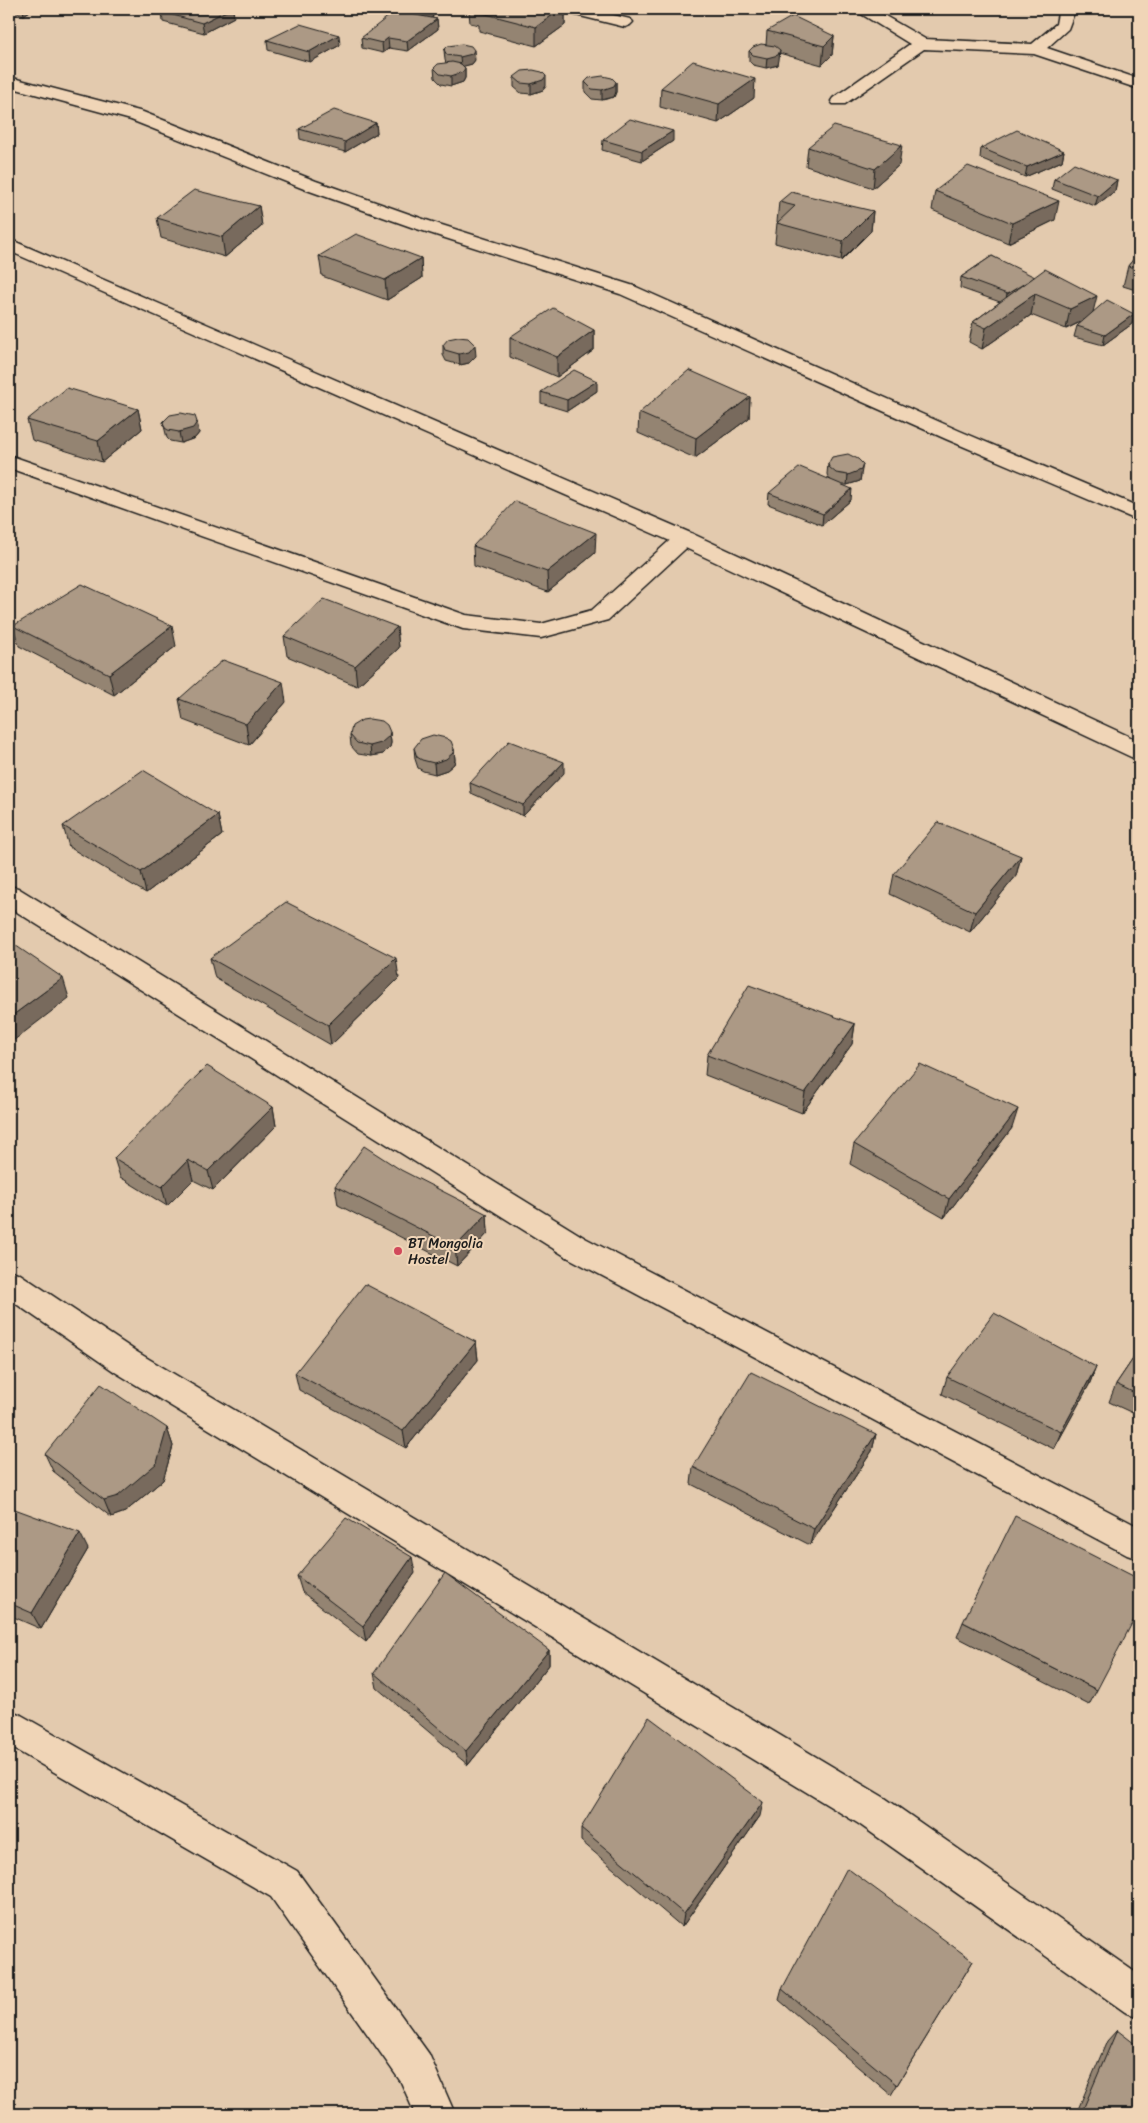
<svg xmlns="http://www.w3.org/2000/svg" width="1148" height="2123" viewBox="0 0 1148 2123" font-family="Sriracha,sans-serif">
  <rect width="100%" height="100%" fill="#e3caae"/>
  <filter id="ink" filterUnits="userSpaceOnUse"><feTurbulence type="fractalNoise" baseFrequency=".02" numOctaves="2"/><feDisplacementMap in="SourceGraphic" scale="10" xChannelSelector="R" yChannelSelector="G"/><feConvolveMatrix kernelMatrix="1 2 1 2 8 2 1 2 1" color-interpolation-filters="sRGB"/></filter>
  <g filter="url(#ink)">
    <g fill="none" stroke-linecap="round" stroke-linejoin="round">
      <g stroke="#1c1c1c" stroke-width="3">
        <g id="street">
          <polygon points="561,9 588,9 630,19 633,22 630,25 625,27 564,12"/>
          <polygon points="856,9 873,9 925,39 1032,44 1056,24 1058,13 1056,9 1071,9 1074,13 1068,29 1047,48 1139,79 1139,89 1034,54 924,49 845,104 833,104 831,101 833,98 910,44 858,12"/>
          <polygon points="9,77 143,112 316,181 426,220 634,286 960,431 1139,507 1139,521 946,439 620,294 414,228 304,189 131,120 9,87"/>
          <polygon points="9,455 466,615 541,624 592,610 677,534 685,532 693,534 696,539 608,620 541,638 463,629 9,468"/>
          <polygon points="9,886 18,888 585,1238 1139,1527 1139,1559 1127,1555 565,1256 9,907"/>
          <polygon points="9,1270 20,1274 137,1352 885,1798 1139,1975 1139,2017 1125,2012 859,1824 115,1372 9,1299"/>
          <polygon points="9,1710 21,1715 297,1871 429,2054 455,2114 415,2114 401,2082 271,1897 9,1746"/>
        </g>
      </g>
      <g stroke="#1c1c1c" stroke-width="3">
        <polygon id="secondary" points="9,239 693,534 1139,741 1139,759 1131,757 677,544 9,251"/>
      </g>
      <use href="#street" fill="#f0d5b7" fill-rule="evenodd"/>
      <use href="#secondary" fill="#f0d5b7" fill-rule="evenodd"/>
    </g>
    <g fill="#948472" stroke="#1c1c1c">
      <polygon points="9,9 33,9 24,15 9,10"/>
      <polygon points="403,9 433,9 433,16 432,18 437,19 438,29 408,51 389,48 383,53 362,48 361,38 403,13"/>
      <polygon points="468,9 565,9 565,25 536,46 479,31 479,25 470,23 469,12 468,12"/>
      <polygon points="618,9 648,9 641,14"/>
      <polygon points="162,12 234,17 204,33 163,22"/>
      <polygon points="767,31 834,36 832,55 822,65 779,53 778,65 766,68 753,65 749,61 749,51 766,45"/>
      <polygon points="267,40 340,45 310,62 268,50"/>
      <polygon points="444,50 475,60 472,64 463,66 465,68 465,78 463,82 451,86 441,84 435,78 434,68 446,63 445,60"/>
      <polygon points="514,77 546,86 543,90 531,94 521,93 514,87"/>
      <polygon points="585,82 616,82 616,92 614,97 602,100 592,99 585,92"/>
      <polygon points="661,88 754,98 718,123 660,107"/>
      <polygon points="376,123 377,133 345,152 300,139 299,129"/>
      <polygon points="603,140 673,141 642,161 602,150"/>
      <polygon points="808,147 899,165 873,188 806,166"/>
      <polygon points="981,148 1064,151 1062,161 1025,177 980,158"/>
      <polygon points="1054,179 1117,180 1115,191 1095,206 1052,189"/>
      <polygon points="935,191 1055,220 1008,243 932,210"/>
      <polygon points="779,202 873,211 871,231 841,261 775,243 777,223 778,222 777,222"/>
      <polygon points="259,206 262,226 225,257 161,238 157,218"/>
      <polygon points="1139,252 1139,291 1123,286 1128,266"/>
      <polygon points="319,256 421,258 422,278 387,300 322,276"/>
      <polygon points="992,256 1093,312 1134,314 1132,324 1103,345 1074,337 1077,326 1083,321 1066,329 1031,315 982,349 969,342 973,322 1000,302 960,288 961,277"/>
      <polygon points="594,330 594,350 557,377 510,357 510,337"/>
      <polygon points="443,345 476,356 469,363 460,365 446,361 443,355"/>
      <polygon points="597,391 567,411 541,403 541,392"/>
      <polygon points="750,397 749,418 695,458 638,433 639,413"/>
      <polygon points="138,409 142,429 102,462 32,440 27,420"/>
      <polygon points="163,422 197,422 199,433 195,438 181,443 170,441 167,438"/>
      <polygon points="828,464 861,475 860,481 847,485 842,485 851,500 822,525 768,504 769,493 831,480 828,478 827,474"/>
      <polygon points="473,546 595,553 548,592 474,566"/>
      <polygon points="13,626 176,646 114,695 19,646"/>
      <polygon points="397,627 399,648 357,686 287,656 284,636"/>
      <polygon points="179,699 286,702 249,745 183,720"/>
      <polygon points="390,732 391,743 390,747 383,754 371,756 358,754 351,746 350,735"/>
      <polygon points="414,748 454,749 455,760 454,764 447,770 435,774 423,771 418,768 415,759"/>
      <polygon points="564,773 523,816 471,793 470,783"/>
      <polygon points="218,815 222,835 146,893 69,847 63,826"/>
      <polygon points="1021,856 1016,876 970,932 890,894 894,874"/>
      <polygon points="210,958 399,978 331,1045 215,978"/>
      <polygon points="855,1024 852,1044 802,1113 705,1075 707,1055"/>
      <polygon points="273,1107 276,1126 213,1190 193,1180 167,1206 120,1177 114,1158"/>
      <polygon points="1012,1128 944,1218 850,1164 854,1144"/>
      <polygon points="335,1186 487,1214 488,1233 457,1266 338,1205"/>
      <polygon points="476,1342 478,1360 406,1448 299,1390 295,1373"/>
      <polygon points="1139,1350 1139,1416 1109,1402 1116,1384"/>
      <polygon points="1096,1367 1089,1385 1054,1449 942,1394 947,1377"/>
      <polygon points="167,1428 173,1446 163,1480 125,1512 111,1517 53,1471 45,1454"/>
      <polygon points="876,1434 872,1451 810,1545 691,1484 693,1467"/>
      <polygon points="9,1513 88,1549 41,1629 9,1615"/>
      <polygon points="415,1573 366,1642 302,1592 297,1576"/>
      <polygon points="963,1622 1097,1690 1089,1705 957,1637"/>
      <polygon points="549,1650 549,1665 468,1765 377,1688 374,1673"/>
      <polygon points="760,1816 682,1927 581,1841 581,1828"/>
      <polygon points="973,1961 891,2095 779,2000 782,1989"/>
      <polygon points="1117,2030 1139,2114 1076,2114 1107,2041"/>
    </g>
    <g fill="#786b5d" stroke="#1c1c1c">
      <polygon points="23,9 33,9 24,15"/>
      <polygon points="230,9 233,9 234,17 204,33 202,23"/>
      <polygon points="431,9 433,9 433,16 431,19 419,22 418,13"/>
      <polygon points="561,9 565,9 565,25 536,46 536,27"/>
      <polygon points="641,9 648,9 641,14"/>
      <polygon points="437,19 438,29 408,51 407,41"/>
      <polygon points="339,35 340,45 310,62 309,52"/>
      <polygon points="834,36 832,55 822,65 824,46"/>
      <polygon points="388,38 389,48 383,53 382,43"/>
      <polygon points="474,50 475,60 472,64 461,67 460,57"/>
      <polygon points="780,50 779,60 778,65 766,68 767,58"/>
      <polygon points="465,68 465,78 463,82 451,86 451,76"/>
      <polygon points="546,76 546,86 543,90 531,94 531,84"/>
      <polygon points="755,79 754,98 718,123 719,104"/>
      <polygon points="616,82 616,92 614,97 602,100 602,90"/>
      <polygon points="376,123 377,133 345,152 345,142"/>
      <polygon points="673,131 673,141 642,161 642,151"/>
      <polygon points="902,145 899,165 873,188 875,169"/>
      <polygon points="1064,151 1062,161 1025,177 1027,167"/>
      <polygon points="1117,180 1115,191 1095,206 1098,196"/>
      <polygon points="1059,201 1055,220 1008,243 1012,223"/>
      <polygon points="259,206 262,226 225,257 222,237"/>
      <polygon points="873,211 871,231 841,261 843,241"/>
      <polygon points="421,258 422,278 387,300 385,280"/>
      <polygon points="1035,277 1005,304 1007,294"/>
      <polygon points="1035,294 1031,315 982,349 986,328"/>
      <polygon points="1097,296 1092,316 1066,329 1070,309"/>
      <polygon points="1134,314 1132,324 1103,345 1105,335"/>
      <polygon points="594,330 594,350 557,377 557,357"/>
      <polygon points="475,345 476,356 469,363 460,365 459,354"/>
      <polygon points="597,381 597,391 567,411 567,400"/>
      <polygon points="750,397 749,418 695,458 696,438"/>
      <polygon points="138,409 142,429 102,462 98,441"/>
      <polygon points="197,422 199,433 195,438 181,443 179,432"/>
      <polygon points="863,464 861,475 860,481 847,485 848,475"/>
      <polygon points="852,489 851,500 822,525 823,514"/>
      <polygon points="596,533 595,553 548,592 547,572"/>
      <polygon points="172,626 176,646 114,695 109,674"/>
      <polygon points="397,627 399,648 357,686 355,666"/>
      <polygon points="283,682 286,702 249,745 246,724"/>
      <polygon points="390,732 391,743 390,747 383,754 371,756 370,746"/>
      <polygon points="454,749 455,760 454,764 447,770 435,774 434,763"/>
      <polygon points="564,762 564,773 523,816 523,805"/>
      <polygon points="218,815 222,835 146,893 141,872"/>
      <polygon points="1021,856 1016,876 970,932 975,912"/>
      <polygon points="396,958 399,978 331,1045 328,1025"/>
      <polygon points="63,978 69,998 9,1044 9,1018"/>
      <polygon points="855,1024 852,1044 802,1113 805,1093"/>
      <polygon points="273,1107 276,1126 213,1190 208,1171"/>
      <polygon points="1018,1109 1012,1128 944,1218 949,1199"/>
      <polygon points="188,1160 193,1180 167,1206 162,1187"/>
      <polygon points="487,1214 488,1233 457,1266 455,1247"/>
      <polygon points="476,1342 478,1360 406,1448 403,1431"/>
      <polygon points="1096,1367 1089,1385 1054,1449 1061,1432"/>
      <polygon points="167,1428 173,1446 163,1480 125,1512 111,1517 104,1500"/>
      <polygon points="876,1434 872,1451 810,1545 814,1529"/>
      <polygon points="80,1533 88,1549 41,1629 32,1613"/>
      <polygon points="412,1557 415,1573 366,1642 363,1626"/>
      <polygon points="549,1650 549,1665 468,1765 466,1751"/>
      <polygon points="763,1802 760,1816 682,1927 684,1914"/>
    </g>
    <g fill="#ac9985" stroke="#1c1c1c">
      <polygon points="169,9 230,9 202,23 162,12"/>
      <polygon points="406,9 431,9 430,10 418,13 409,12"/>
      <polygon points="488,9 561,9 536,27 478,12"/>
      <polygon points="395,11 437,19 407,41 388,38 382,43 361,38"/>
      <polygon points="793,16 834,36 824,46 767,31"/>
      <polygon points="300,24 339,35 309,52 267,40"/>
      <polygon points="462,44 471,46 474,50 472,54 460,57 447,55 444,50 448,46"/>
      <polygon points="761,44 775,46 780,50 778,55 767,58 753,55 749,51 753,47"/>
      <polygon points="693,61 755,79 719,104 661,88"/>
      <polygon points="452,62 461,64 465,68 463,72 451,76 440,74 434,68 438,64"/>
      <polygon points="533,70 542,72 546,76 543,80 531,84 521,83 514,77 522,71"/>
      <polygon points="603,76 612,78 616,82 614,86 602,90 592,89 585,82 589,78"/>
      <polygon points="334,110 376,123 345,142 299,129"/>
      <polygon points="630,119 673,131 642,151 603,140"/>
      <polygon points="834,126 902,145 875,169 808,147"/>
      <polygon points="1017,130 1064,151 1027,167 981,148"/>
      <polygon points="1074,163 1117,180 1098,196 1054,179"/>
      <polygon points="968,166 1059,201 1012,223 935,191"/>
      <polygon points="194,190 259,206 222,237 157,218"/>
      <polygon points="791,192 873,211 843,241 777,223 795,206 779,202"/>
      <polygon points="356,234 421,258 385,280 319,256"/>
      <polygon points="1139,252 1139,270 1128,266"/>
      <polygon points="992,256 1035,277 1007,294 961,277"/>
      <polygon points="1045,269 1097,296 1070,309 1035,294 986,328 973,322"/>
      <polygon points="1107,300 1134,314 1105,335 1077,326"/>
      <polygon points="553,308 594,330 557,357 510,337"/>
      <polygon points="458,337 468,338 475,345 469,352 459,354 445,350 443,345 448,339"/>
      <polygon points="574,370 597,381 567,400 541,392"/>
      <polygon points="689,370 750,397 696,438 639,413"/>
      <polygon points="67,388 138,409 98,441 27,420"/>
      <polygon points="181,413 195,416 197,422 193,428 179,432 168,430 165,428 163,422 170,415"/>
      <polygon points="848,454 858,459 863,464 861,470 848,475 836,473 829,467 828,464 832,457"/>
      <polygon points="800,467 852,489 823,514 769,493"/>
      <polygon points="515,501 596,533 547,572 473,546"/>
      <polygon points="82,584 172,626 109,674 13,626"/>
      <polygon points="324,599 397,627 355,666 284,636"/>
      <polygon points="223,660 283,682 246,724 179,699"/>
      <polygon points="369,719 382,721 387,725 390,732 389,736 381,743 370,746 357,743 350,735 352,726 362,720"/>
      <polygon points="433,735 446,738 451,741 454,749 453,753 446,759 434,763 422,760 417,757 414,748 421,739"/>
      <polygon points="509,741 564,762 523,805 470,783"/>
      <polygon points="143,770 218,815 141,872 63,826"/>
      <polygon points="938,822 1021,856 975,912 894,874"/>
      <polygon points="286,902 396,958 328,1025 210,958"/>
      <polygon points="9,941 63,978 9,1018"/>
      <polygon points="749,985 855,1024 805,1093 707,1055"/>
      <polygon points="920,1064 1018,1109 949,1199 854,1144"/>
      <polygon points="207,1066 273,1107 208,1171 188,1160 162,1187 114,1158"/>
      <polygon points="364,1146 401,1170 487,1214 455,1247 335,1186"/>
      <polygon points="365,1284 476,1342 403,1431 295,1373"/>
      <polygon points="994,1313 1096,1367 1061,1432 947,1377"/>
      <polygon points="1139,1350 1139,1395 1116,1384"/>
      <polygon points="751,1372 876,1434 814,1529 693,1467"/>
      <polygon points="101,1384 167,1428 157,1463 118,1496 104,1500 45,1454"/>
      <polygon points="12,1508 80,1533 32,1613 9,1603 9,1513"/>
      <polygon points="1015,1516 1139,1579 1139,1610 1097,1690 963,1622"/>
      <polygon points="346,1518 412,1557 363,1626 297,1576"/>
      <polygon points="445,1573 549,1650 466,1751 374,1673"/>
      <polygon points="649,1717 763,1802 684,1914 581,1828"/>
      <polygon points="847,1868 973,1961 897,2085 782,1989"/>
      <polygon points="1117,2030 1139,2047 1139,2114 1081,2114"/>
    </g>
  </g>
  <circle fill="#d1495b" stroke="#f0d5b7" stroke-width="2" cx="398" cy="1251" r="5"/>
  <g text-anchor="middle" stroke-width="4" stroke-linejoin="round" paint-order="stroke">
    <g font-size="14" fill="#1c1c1c" stroke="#f0d5b7" text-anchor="start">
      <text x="408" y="1248">BT Mongolia<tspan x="408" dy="16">Hostel</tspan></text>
    </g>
  </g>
  <rect width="1148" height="2123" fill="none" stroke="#f0d5b7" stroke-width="30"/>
  <rect x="15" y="15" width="1118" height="2093" fill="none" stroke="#1c1c1c" stroke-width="2" filter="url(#ink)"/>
</svg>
